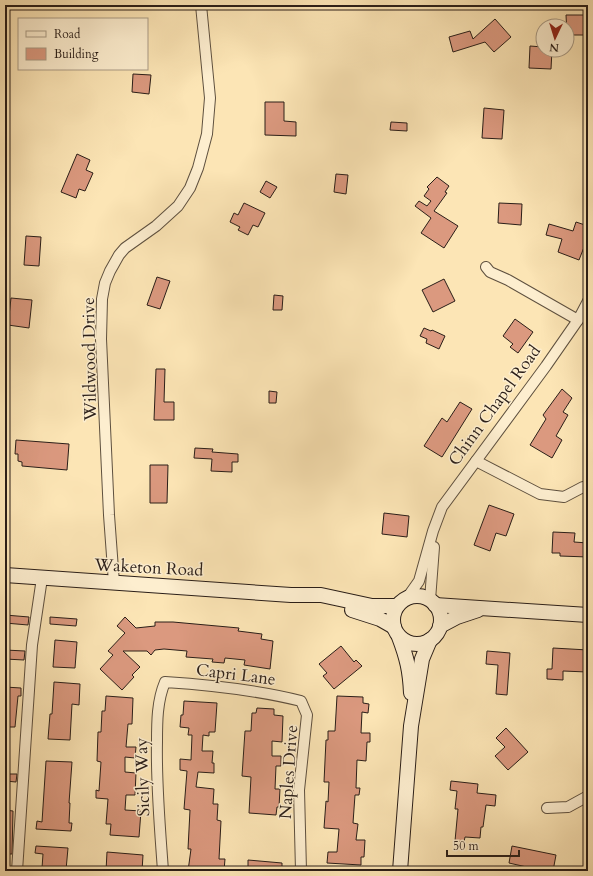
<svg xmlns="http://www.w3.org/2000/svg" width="593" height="876" viewBox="0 0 593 876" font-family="Cardo,serif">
  <rect width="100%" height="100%" fill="#fce5b5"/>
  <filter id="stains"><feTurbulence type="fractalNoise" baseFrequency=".005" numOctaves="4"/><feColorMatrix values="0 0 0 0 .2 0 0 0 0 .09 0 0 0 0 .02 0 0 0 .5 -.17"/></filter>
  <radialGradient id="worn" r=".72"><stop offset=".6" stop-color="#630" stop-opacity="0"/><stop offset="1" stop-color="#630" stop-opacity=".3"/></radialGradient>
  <g fill="#db997f" stroke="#2a1e18">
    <polygon points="566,15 588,15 588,35 567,35"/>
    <polygon points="495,19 511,37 494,52 485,42 453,52 449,37 470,31 473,39"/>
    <polygon points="530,46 543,47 543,50 552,50 551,69 529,68"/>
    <polygon points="133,74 151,75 149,94 132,92"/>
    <polygon points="265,102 284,102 284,121 296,122 296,136 265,135"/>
    <polygon points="484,108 504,110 502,139 482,138"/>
    <polygon points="391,122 407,123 407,131 390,130"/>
    <polygon points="77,154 90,160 86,170 93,173 85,191 79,189 76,198 61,192"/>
    <polygon points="336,174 348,175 346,194 334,192"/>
    <polygon points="437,177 449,186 445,192 447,193 434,211 458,226 444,248 421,233 431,218 415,206 419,201 427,206 431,201 424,196 429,189 427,187"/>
    <polygon points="266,181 277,187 270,198 260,192"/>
    <polygon points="244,203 265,213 258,227 253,225 248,235 238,230 240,227 230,222 234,213 238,215"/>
    <polygon points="499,203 522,204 521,225 498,223"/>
    <polygon points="576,222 588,226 588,237 579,260 558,252 562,239 546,235 549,224 573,231"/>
    <polygon points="26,236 41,237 39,266 24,265"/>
    <polygon points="157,277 170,281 160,309 147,305"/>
    <polygon points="444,279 455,301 433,312 422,290"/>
    <polygon points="274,295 283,296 282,310 273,310"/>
    <polygon points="11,298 32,300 29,328 8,325"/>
    <polygon points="515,319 533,332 518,353 510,347 513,344 503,336"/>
    <polygon points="424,328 431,331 432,330 445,336 439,349 426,343 427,339 420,336"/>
    <polygon points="156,369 165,369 164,402 174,402 174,420 154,420"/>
    <polygon points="562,389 572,398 563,412 568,415 556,436 562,440 552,458 530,445 546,419 543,415"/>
    <polygon points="269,391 277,392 276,403 269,403"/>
    <polygon points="460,402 472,409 442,457 424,446 442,418 447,422"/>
    <polygon points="16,440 69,444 67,470 22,466 22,462 18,461 18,454 15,454"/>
    <polygon points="195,448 213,449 212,452 238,454 238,462 232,462 232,472 211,471 212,459 194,458"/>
    <polygon points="150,465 168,465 167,503 150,503"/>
    <polygon points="489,505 514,514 506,536 496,533 490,551 474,545"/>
    <polygon points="384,513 409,516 407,537 382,534"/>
    <polygon points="553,532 575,533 574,542 588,543 588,557 560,556 560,553 552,553"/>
    <polygon points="5,615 29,617 28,625 5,623"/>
    <polygon points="50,617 77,619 76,626 50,624"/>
    <polygon points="125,617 136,628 155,626 155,622 173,622 239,628 238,631 262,634 261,639 273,641 270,669 244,665 245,660 225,658 224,663 212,662 213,659 186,657 187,651 164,649 155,650 151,655 147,651 123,651 140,667 132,675 134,677 122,690 100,669 113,655 108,651 125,633 117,626"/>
    <polygon points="55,640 77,642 75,668 53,667"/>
    <polygon points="341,646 354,662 356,660 362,666 334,689 323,676 327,673 319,664"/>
    <polygon points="553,648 588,650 587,672 563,671 563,680 547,679 547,669 552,669"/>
    <polygon points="5,650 25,651 24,660 5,659"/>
    <polygon points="487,651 510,653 507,695 496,694 498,665 486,664"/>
    <polygon points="54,682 80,684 79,705 72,704 70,740 48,739 50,714 52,714"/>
    <polygon points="5,687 21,688 21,696 18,696 15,727 5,727"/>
    <polygon points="106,696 133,698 132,724 128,724 126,747 136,747 135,758 125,757 125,772 136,773 135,795 126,795 125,810 141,811 139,837 110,835 111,824 106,824 108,799 96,798 96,790 99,791 101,762 97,761 98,732 101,732 102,711 105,711"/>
    <polygon points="337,696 363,697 363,703 369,704 368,713 362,712 361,733 370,733 370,742 367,742 366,761 357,760 356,788 360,788 359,795 355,795 353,823 358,824 356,840 365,840 364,857 361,857 361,865 327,863 328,852 337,852 339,829 324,828 326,801 328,802 329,782 324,782 326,740 328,740 328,731 335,731"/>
    <polygon points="184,701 217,703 215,732 209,732 209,736 203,735 202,751 213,751 212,763 214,763 214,773 198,772 196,787 214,789 213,804 218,804 217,820 221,821 219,859 225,859 224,871 188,871 191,849 188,849 190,810 184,809 187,771 180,770 180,759 191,760 192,735 188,735 189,728 180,727 181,715 183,715"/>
    <polygon points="257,708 274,709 274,715 283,716 282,742 272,741 272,756 281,756 281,766 276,766 275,789 280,789 279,807 277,807 276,815 249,813 251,777 242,776 245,731 251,731 252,713 256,713"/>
    <polygon points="506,728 528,752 508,770 495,756 505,747 496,738"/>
    <polygon points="46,761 72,762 69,803 70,803 69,823 72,823 71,831 36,829 37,821 42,822"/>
    <polygon points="5,774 17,774 16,782 5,781"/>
    <polygon points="451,781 478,784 477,793 496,795 495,806 486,805 483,827 481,827 480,838 465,837 464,842 455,841 458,809 455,809 457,791 450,790"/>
    <polygon points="5,810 13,811 12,854 5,854"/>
    <polygon points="36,846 68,848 66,870 42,868 43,854 35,853"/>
    <polygon points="512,846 556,855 553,871 531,871 531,868 509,863"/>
    <polygon points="107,852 143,855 142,871 106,871"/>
    <polygon points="248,860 282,863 282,871 251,871 248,870"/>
  </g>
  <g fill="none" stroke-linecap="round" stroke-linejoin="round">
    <g stroke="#5e503f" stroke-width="12">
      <g id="street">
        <polyline points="486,267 490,272 508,280 578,320"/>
        <polyline points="476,461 540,494 564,497 583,487"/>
        <polyline points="114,583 109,515 101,339 102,299 105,283 110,271 119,255 125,248 156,226 178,206 190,188 198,168 207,134 210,98 201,5"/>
        <polyline points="407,598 419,581 433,531 442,507 546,366 578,320 588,301"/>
        <polyline points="430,600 434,547"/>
        <polyline points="547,808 568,807 588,796"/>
        <polyline points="17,871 32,645 42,578"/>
        <path d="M163,871c-3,-43 -7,-86 -6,-129 0,-20 0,-41 8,-60 46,3 92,8 136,19l6,14 -8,75 2,81"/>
      </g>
    </g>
    <g stroke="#2a1e18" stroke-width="16">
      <g id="secondary">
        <polyline points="5,575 291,595 321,595 372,606 397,606"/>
        <circle cx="417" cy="620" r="24"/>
        <polyline points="435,605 588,615"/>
        <polyline points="352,610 380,619 394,627"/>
        <polyline points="440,626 457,617 478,610"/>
        <path d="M399,637c8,21 11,34 12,56"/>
        <polyline points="400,871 411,726 422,659 430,640"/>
      </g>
    </g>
    <use href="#street" stroke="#fdeecf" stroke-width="10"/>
    <use href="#secondary" stroke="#fdeecf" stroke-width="14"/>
  </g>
  <g text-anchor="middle" stroke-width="3" stroke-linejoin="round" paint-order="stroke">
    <g font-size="17" fill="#2a1e18" stroke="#fdeecf">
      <text transform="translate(89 359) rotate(-91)" y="6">Wildwood Drive</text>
      <text transform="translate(494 405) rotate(-54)" y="6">Chinn Chapel Road</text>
      <text transform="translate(149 567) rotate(3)" y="6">Waketon Road</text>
      <text transform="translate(236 674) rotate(7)" y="6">Capri Lane</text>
      <text transform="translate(288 772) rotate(-86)" y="6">Naples Drive</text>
      <text transform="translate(142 777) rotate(-92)" y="6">Sicily Way</text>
    </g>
  </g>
  <rect width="593" height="876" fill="none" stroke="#fce5b5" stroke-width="20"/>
  <rect x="6" y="6" width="581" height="864" fill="none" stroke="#2a1e18" stroke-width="2"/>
  <rect x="10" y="10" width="573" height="856" fill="none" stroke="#2a1e18"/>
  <rect x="18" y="18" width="130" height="52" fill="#fdeecf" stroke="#a99b86"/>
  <rect x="26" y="31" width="20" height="6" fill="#fdeecf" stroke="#a99b86"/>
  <text x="54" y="38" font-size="12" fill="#2a1e18">Road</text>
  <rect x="26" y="48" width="20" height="12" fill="#db997f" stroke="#a99b86"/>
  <text x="54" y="58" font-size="12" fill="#2a1e18">Building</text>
  <g transform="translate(555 38) rotate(184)"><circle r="19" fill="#fdeecf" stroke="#a99b86"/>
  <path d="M0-3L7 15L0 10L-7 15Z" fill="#8f2418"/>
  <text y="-6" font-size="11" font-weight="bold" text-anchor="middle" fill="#2a1e18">N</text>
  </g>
  <path d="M447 850v6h72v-6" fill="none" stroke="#2a1e18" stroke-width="2"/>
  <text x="453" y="850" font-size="12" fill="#2a1e18" stroke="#fdeecf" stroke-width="3" paint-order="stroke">50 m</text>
  <rect width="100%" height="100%" filter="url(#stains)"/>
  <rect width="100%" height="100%" fill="url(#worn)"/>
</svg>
